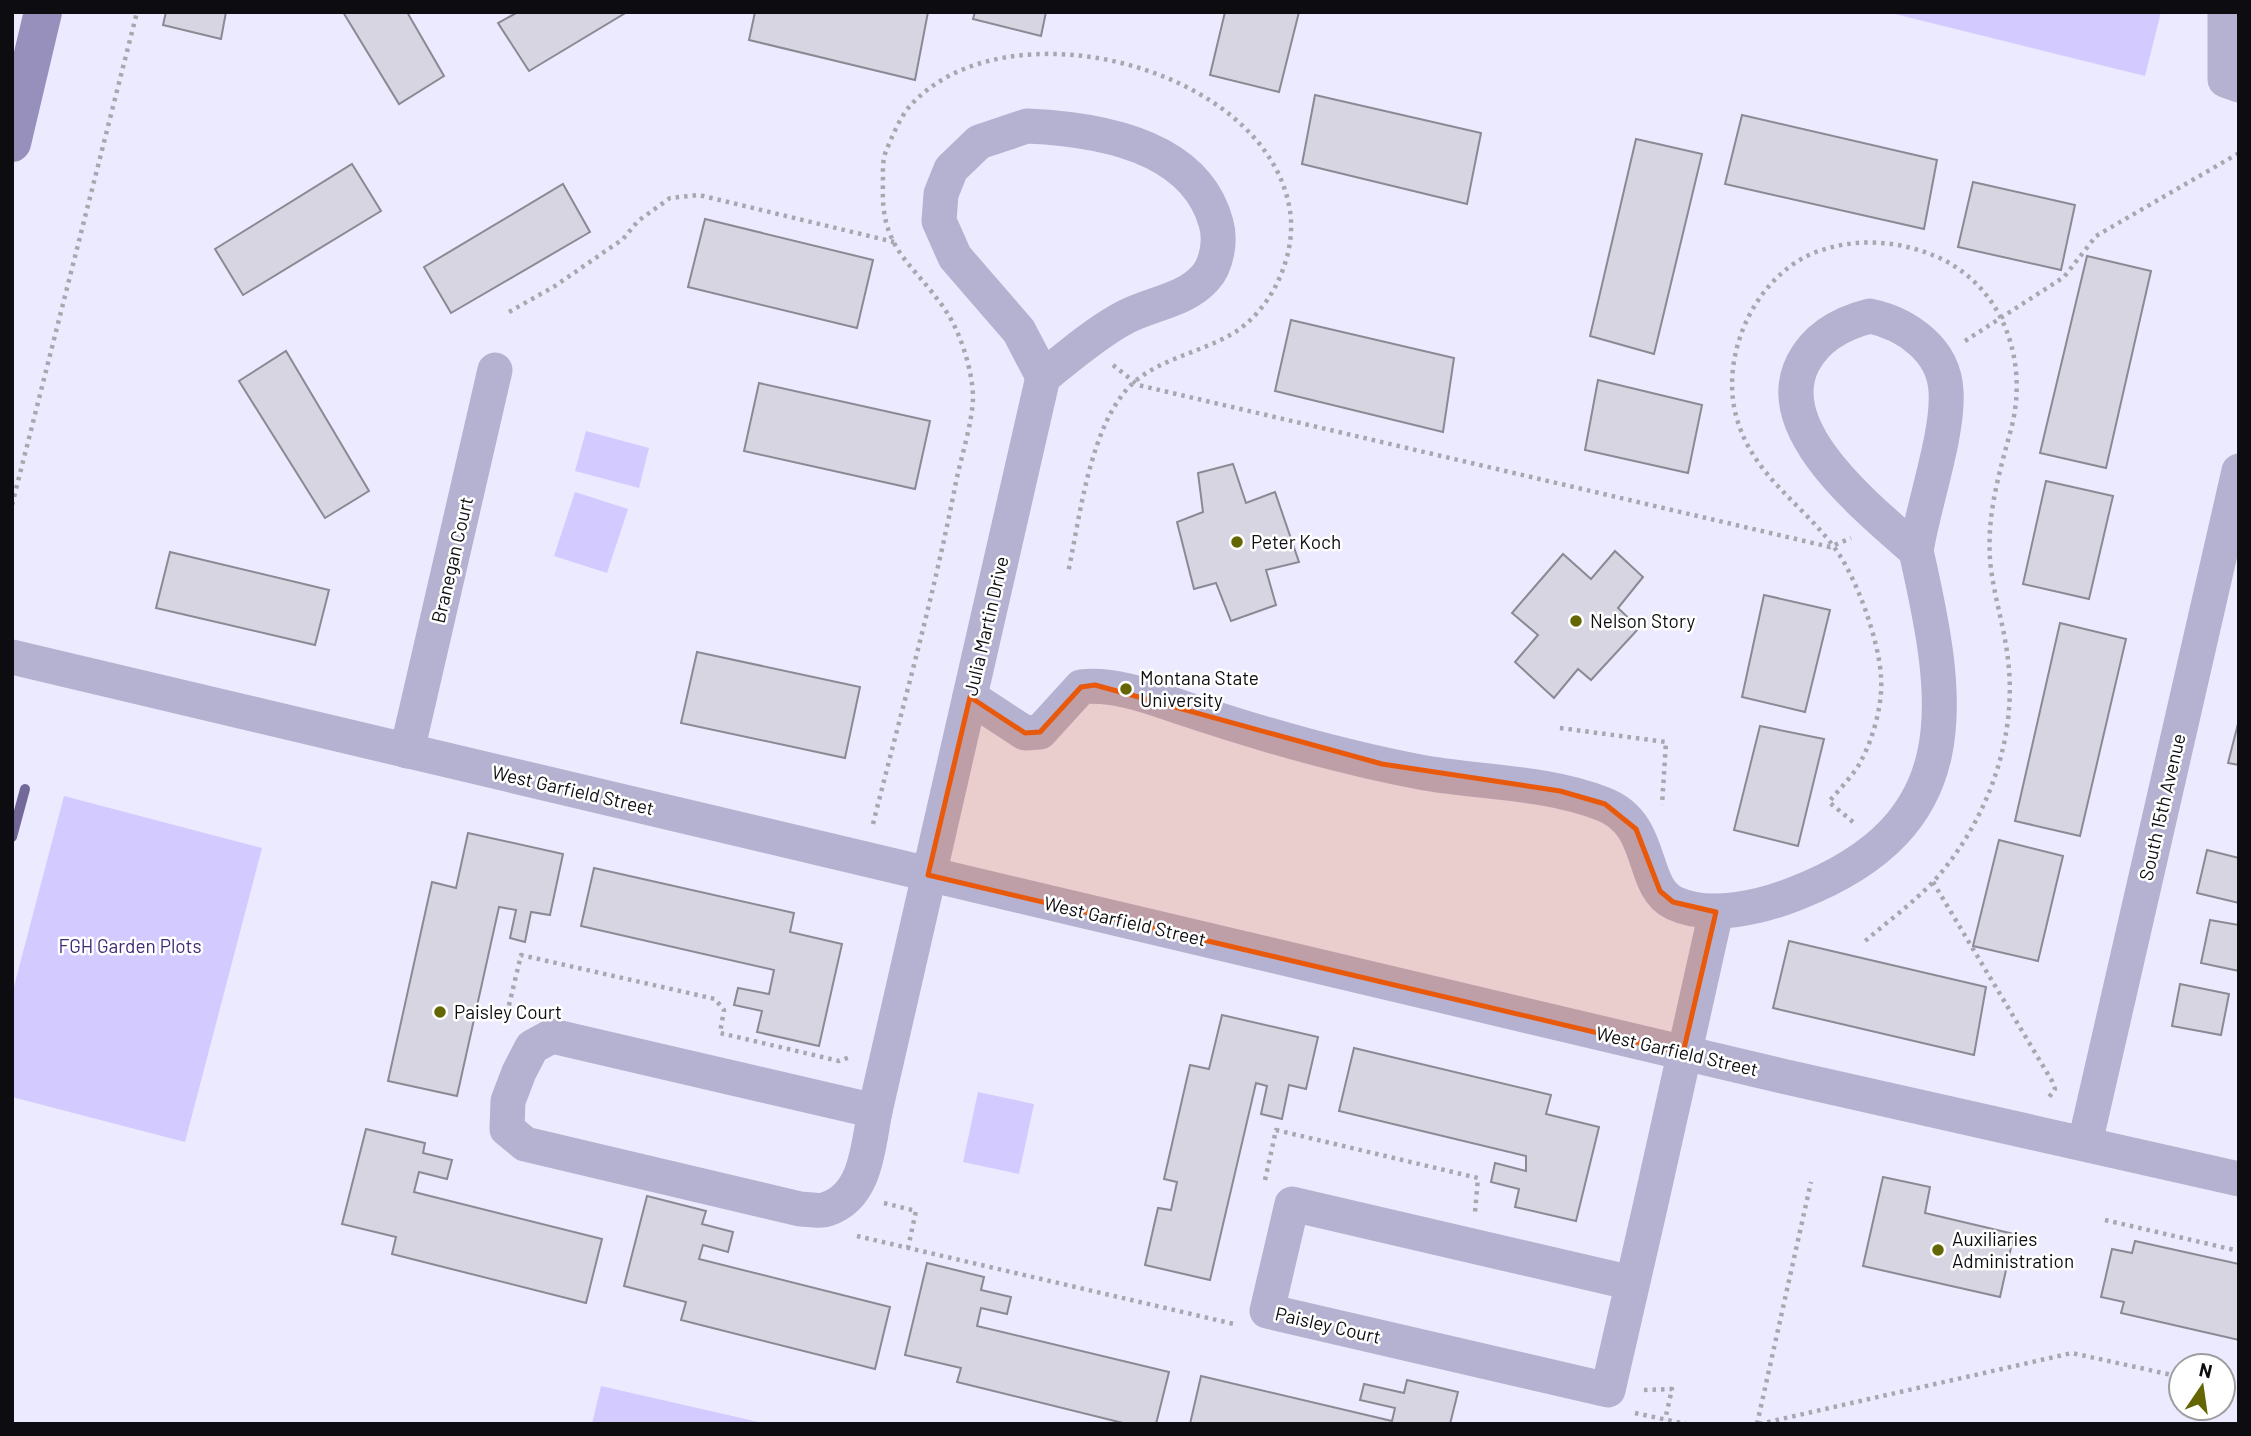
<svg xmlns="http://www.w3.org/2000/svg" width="2251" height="1436" viewBox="0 0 2251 1436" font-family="Barlow,sans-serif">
  <rect width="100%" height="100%" fill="#f5f4fe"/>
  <path fill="#eceafe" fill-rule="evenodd" d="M12,12h2227v1412h-2227zM2181,1366h42v42h-42z"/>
  <g fill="#d3cbff">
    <polygon points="1887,12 2161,12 2145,76"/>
    <polygon points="586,431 649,448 639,488 575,471"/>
    <polygon points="575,492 628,509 607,573 554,556"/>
    <polygon points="64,796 262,848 185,1142 12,1097 12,994"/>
    <polygon points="978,1092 1034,1104 1019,1174 963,1162"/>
    <polygon points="601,1386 767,1424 592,1424"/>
  </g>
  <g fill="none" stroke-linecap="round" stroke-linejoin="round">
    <polyline stroke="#72699a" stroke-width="10" points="12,837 25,789"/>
  </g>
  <g fill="#d7d5e1" stroke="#8a8994" stroke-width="2">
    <polygon points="166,12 226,12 221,39 163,25"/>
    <polygon points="343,12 407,12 444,76 399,104"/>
    <polygon points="518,12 627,12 529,71 498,23"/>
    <polygon points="755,12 928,12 915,80 749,40"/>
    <polygon points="975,12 1046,12 1041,36 973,19"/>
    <polygon points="1225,12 1299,12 1279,92 1210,75"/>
    <polygon points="1315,95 1481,133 1467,204 1302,164"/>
    <polygon points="1742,115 1937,160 1924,229 1725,184"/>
    <polygon points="1636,139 1702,154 1654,354 1590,336"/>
    <polygon points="352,164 381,211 243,295 215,249"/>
    <polygon points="1973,182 2075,205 2061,270 1958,247"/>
    <polygon points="563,184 590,232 451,313 424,267"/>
    <polygon points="705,219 873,260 857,328 688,287"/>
    <polygon points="2087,256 2151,271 2106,468 2040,453"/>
    <polygon points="1291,320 1454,358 1443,432 1275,391"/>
    <polygon points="286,351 369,491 325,518 239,381"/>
    <polygon points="1598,380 1702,405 1688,473 1585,450"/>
    <polygon points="759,383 930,421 915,489 744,451"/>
    <polygon points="1233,464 1246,503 1275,492 1299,562 1266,570 1276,605 1231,621 1216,583 1194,589 1177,522 1203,512 1198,473"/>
    <polygon points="2046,481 2113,496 2089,599 2023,584"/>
    <polygon points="1615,551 1643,577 1618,608 1639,628 1591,680 1578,669 1554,698 1515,662 1538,635 1512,613 1563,554 1591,579"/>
    <polygon points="170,552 329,590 315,645 156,608"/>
    <polygon points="1764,595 1830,610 1805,712 1742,697"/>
    <polygon points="2060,623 2126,639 2080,836 2015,821"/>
    <polygon points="697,652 860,687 845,758 681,723"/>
    <polygon points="2239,720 2239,765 2228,763"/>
    <polygon points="1760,726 1824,739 1798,846 1734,830"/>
    <polygon points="468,833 563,854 550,915 531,912 525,942 510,938 516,910 499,907 457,1096 388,1081 432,882 456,888"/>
    <polygon points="1999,840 2063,856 2038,961 1973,946"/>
    <polygon points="2207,850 2239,858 2239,903 2197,893"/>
    <polygon points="594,868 794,913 790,932 842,944 819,1046 757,1032 762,1011 734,1005 738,988 769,994 774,970 581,926"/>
    <polygon points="2210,920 2239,925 2239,971 2201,963"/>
    <polygon points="1789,941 1986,987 1974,1055 1773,1008"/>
    <polygon points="2180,984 2229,994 2221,1035 2172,1026"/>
    <polygon points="1222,1015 1318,1037 1306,1089 1289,1085 1282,1119 1261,1114 1267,1086 1256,1083 1210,1280 1145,1265 1158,1208 1171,1210 1177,1182 1164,1179 1190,1065 1209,1069"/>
    <polygon points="1354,1048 1551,1095 1546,1114 1599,1127 1576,1221 1515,1207 1519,1189 1491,1182 1495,1163 1526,1171 1526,1156 1339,1111"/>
    <polygon points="366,1129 425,1143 423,1153 452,1160 447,1179 419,1172 414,1192 602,1239 586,1303 392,1254 396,1237 342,1224"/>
    <polygon points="1883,1177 1930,1187 1925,1213 2014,1234 2000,1297 1863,1266"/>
    <polygon points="647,1196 706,1211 702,1224 733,1232 728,1252 703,1245 699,1259 890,1307 875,1369 681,1320 686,1302 624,1286"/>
    <polygon points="2135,1241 2239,1264 2239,1340 2121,1313 2124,1302 2101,1297 2112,1249 2132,1253"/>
    <polygon points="927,1263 984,1277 981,1290 1011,1297 1007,1314 981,1308 977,1326 1169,1372 1156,1424 1127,1424 957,1382 961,1368 905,1355"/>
    <polygon points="1201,1376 1392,1421 1395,1408 1360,1400 1364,1384 1404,1393 1407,1380 1458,1392 1450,1424 1190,1424"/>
  </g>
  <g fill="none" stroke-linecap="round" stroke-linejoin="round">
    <g stroke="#a8a7af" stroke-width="4.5" stroke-dasharray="3.5 5" stroke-linecap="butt">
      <polyline points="509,312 555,286 623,239 638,221 670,198 699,195 894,242"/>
      <polyline points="1965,341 2064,277 2096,236 2239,153"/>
      <polyline points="1113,365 1138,385 1830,547 1851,538"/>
      <polyline points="12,505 137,12"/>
      <polyline points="1560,728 1666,742 1662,805"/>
      <path d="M1853,822l-24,-20c11,-14 26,-28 33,-43 12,-23 21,-57 19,-82 -2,-37 -25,-101 -47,-130 -33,-44 -81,-72 -97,-128 -18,-60 15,-137 72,-164 38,-17 83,-16 121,-1 72,27 101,107 80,179 -12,44 -25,89 -19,136 4,31 14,61 17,91 10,79 -22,163 -74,221 -21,22 -47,41 -70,61"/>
      <path d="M873,824c28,-112 60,-224 82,-337 5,-27 18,-65 18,-91 -1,-28 -13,-65 -29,-88 -33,-47 -64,-59 -61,-124 0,-11 -1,-23 3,-33 6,-14 14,-34 24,-45 94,-106 358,-40 380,105 7,45 -19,100 -58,123 -31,18 -72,25 -99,49 -43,40 -53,134 -65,190"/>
      <polyline points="1933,882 2052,1081 2055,1089 2047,1100"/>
      <polyline points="505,1022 521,955 715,999 724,1010 720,1033 839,1061 850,1057"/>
      <polyline points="1265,1180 1276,1130 1478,1178 1475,1212"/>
      <polyline points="884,1203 916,1211 908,1248"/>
      <polyline points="2105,1220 2239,1251"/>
      <polyline points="857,1236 1234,1324"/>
      <polyline points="2223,1387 2239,1390"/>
      <polyline points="1644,1390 1672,1389 1665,1420"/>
      <polyline points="1635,1413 1686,1424"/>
      <polyline points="1757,1424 1811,1182"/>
      <polyline points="1759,1424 2072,1353 2181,1377"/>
    </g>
    <g stroke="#b5b1d0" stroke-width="35">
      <polyline points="2225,12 2225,80 2239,85"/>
      <path d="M1027,126c70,3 168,19 189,97 5,17 1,42 -11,55 -21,24 -59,26 -85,42 -28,16 -52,37 -77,57l-24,-46 -64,-74 -16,-36 2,-27 10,-25 28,-27z"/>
      <path d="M1870,316c37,8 74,34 76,75 3,42 -23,115 -30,160 -45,-41 -148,-120 -113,-188 14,-27 39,-40 67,-47z"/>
      <polyline points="12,657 1782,1076 2239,1179"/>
      <path d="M970,697l55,36 15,-1 41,-45c35,-4 72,11 105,22 78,26 158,49 239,64 59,10 122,9 178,31 53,20 36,82 71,99 36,17 88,4 123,-10 173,-68 154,-188 119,-342"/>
      <polyline points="407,751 495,370"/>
      <path d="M552,1036l323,75c-7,34 -8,85 -48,98 -7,3 -19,0 -27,0l-275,-65 -18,-15 1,-28 11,-29 13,-25z"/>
      <polyline points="875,1111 1043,377"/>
      <polyline points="2085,1143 2239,471"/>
      <path d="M1632,1283l-340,-79 -25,107 341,79c37,-159 73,-319 108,-478"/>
    </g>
    <polyline stroke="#978fbc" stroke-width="38" points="12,143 43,12"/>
  </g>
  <path fill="#e8590c" fill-opacity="0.2" stroke="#e8590c" stroke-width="5" stroke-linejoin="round" d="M1095,685l287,79 178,27 45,13 31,25 24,62 13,11 43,10 -33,141 -755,-178 42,-178 55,36 15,-1 41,-45z"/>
  <g fill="#636602" stroke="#fff" stroke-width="2.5">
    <circle cx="1237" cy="542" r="7"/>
    <circle cx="1576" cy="621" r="7"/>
    <circle cx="1126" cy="689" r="7"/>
    <circle cx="440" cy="1012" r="7"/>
    <circle cx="1938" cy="1250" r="7"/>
  </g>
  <g text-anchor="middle" stroke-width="5" stroke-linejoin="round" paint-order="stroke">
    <g font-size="19" fill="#0d0d11" stroke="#fff" text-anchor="start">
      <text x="1251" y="549">Peter Koch</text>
      <text x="1590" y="628">Nelson Story</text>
      <text x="1140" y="685">Montana State<tspan x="1140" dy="22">University</tspan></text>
      <text x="454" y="1019">Paisley Court</text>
      <text x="1952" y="1246">Auxiliaries<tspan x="1952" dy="22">Administration</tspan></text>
    </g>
    <g font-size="19" fill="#0d0d11" stroke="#fff">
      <text transform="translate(452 560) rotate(-77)" y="7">Branegan Court</text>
      <text transform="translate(986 626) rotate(-77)" y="7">Julia Martin Drive</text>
      <text transform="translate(573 790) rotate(13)" y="7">West Garfield Street</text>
      <text transform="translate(2162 807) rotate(-77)" y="7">South 15th Avenue</text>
      <text transform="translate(1125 921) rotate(13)" y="7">West Garfield Street</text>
      <text transform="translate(1677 1051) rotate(13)" y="7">West Garfield Street</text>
      <text transform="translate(1328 1325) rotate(13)" y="7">Paisley Court</text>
    </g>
    <g font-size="19" fill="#402977" stroke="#fff">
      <text x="130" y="953">FGH Garden Plots</text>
    </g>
  </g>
  <rect width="2251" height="1436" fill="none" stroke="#0d0d11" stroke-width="28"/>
  <g transform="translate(2202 1387) rotate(13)"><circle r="33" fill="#ffffff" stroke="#9e9ea0" stroke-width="2"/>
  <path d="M0-5L12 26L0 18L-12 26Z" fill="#636602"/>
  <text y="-10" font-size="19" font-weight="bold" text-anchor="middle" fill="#0d0d11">N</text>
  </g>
</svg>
